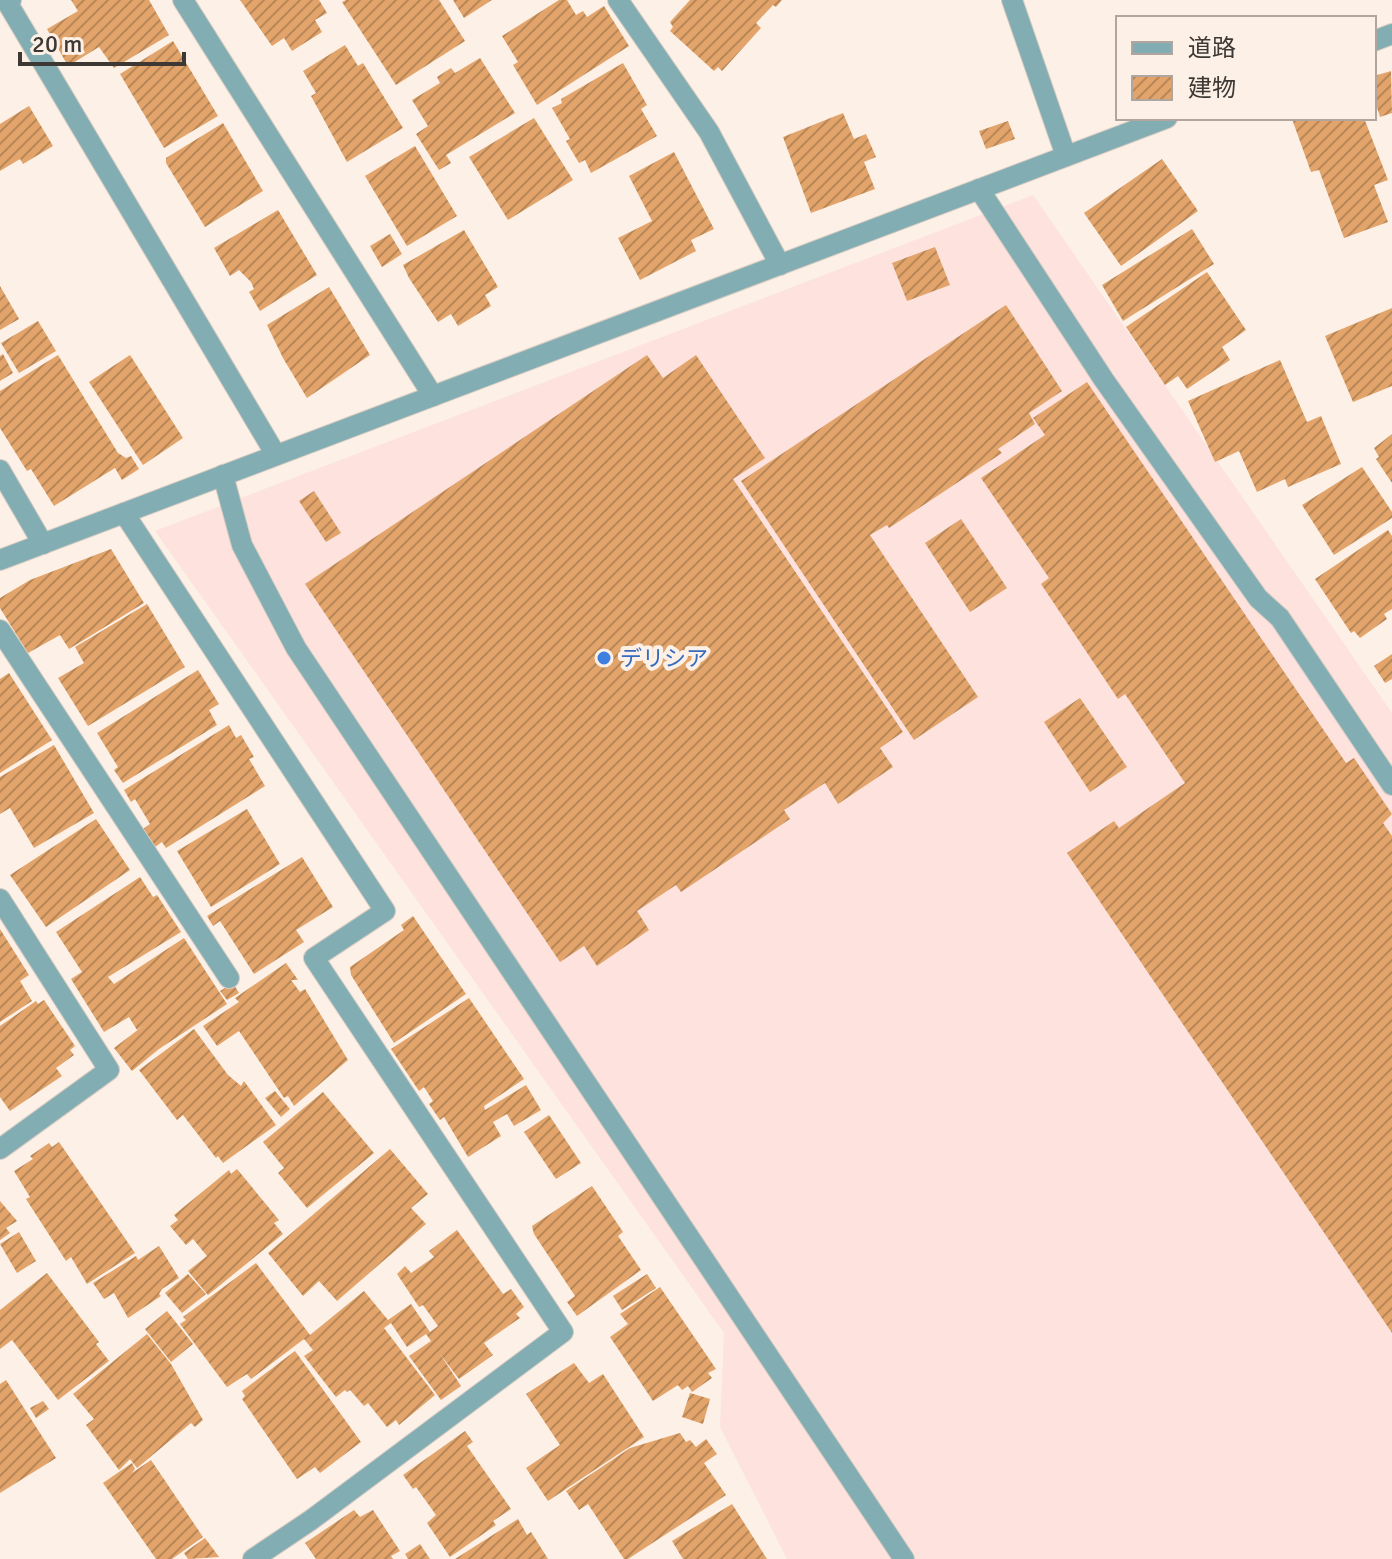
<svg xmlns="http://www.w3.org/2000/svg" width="1392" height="1559" viewBox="0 0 1392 1559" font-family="Signika,'Noto Sans JP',sans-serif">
  <defs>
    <pattern id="building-hatch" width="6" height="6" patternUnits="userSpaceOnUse" patternTransform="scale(2)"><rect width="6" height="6" fill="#e2a46a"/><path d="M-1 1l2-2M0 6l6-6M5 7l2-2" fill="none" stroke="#b88758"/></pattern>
  </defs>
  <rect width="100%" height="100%" fill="#fdf0e6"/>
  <polygon fill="#fde2de" points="1033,195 1392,713 1392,1559 787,1559 720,1427 724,1333 155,531"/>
  <g fill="url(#building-hatch)">
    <polygon points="71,0 149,0 169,35 114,68 99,47 68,66 47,29 78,11"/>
    <polygon points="240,0 319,0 327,13 315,20 322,32 292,51 284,38 272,46"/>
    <polygon points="346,0 439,0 465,41 396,85 342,2"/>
    <polygon points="453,0 492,0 464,18"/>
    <polygon points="559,0 567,0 576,15 583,11 587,17 604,6 629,46 537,105 513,65 518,62 502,36"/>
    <polygon points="690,0 782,0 776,7 773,5 756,23 761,28 722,71 718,67 714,71 670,31 673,27 670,22"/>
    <polygon points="173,41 218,116 164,148 120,74"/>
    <polygon points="345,45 358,66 363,63 403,128 347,162 311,96 316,93 303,71"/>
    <polygon points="480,58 515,113 446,155 451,163 439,170 416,134 428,126 412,100 440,83 437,77 451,68 455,73"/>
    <polygon points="623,63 647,105 641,109 657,136 591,173 585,160 579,163 566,141 570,139 552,108 562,103 561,99"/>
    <polygon points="1391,71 1392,113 1380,117 1374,98 1374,76"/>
    <polygon points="29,106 53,146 23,164 20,159 0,171 0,124"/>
    <polygon points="843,113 854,139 866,134 876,157 864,162 875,189 811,213 783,137"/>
    <polygon points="534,118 573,180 508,220 469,157"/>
    <polygon points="1295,118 1364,118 1388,180 1374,185 1388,222 1344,238 1319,170 1311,172 1292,119"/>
    <polygon points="1008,121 1015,139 986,149 979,131"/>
    <polygon points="223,123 263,191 205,227 166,163 166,158"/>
    <polygon points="415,146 457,216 407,246 365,176"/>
    <polygon points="674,152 714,229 691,240 696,251 640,280 618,238 652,221 629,176"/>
    <polygon points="1162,159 1198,211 1121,266 1084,213"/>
    <polygon points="278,210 317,275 260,311 249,292 254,289 251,282 239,270 230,276 214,248"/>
    <polygon points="1192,229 1214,264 1123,321 1102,285"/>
    <polygon points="464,230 498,287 485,295 491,306 458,326 451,314 438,322 409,278 403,265"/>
    <polygon points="390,234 402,254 382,267 370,246"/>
    <polygon points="935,247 950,285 907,301 892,263"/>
    <polygon points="1207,272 1246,330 1222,347 1230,360 1187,389 1178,376 1165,385 1126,327"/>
    <polygon points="0,286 19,319 0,330"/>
    <polygon points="329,287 370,355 307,398 283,358 267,325"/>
    <polygon points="1006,305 1062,391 1029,413 1035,424 998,449 1002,453 889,528 887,525 870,535 978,697 914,740 741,481"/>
    <polygon points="1392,308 1392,386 1353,402 1325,336"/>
    <polygon points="38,321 56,351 19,373 1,343"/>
    <polygon points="3,354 13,373 0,381 0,356"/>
    <polygon points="58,355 118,453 126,458 131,456 139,469 122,480 115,468 54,506 31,469 27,471 0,428 0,391"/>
    <polygon points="130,355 183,438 143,465 89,382"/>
    <polygon points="647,355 663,378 696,355 765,458 733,479 903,732 880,748 893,767 838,804 825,783 784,810 790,819 681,892 676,885 637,911 649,930 597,966 584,946 560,962 305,584"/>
    <polygon points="1280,360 1307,422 1321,416 1341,464 1288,487 1285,479 1257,492 1239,451 1215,462 1188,401"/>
    <polygon points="1087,382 1346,763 1354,758 1392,814 1383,823 1392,836 1392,1333 1067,853 1114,821 1119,828 1185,783 1125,694 1118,699 1041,584 1049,578 981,478 1045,435 1033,418"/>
    <polygon points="1392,434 1392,483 1376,459 1379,457 1374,448"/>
    <polygon points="1362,467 1392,512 1392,518 1334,555 1302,505"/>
    <polygon points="314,491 341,533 326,542 299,501"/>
    <polygon points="961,519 1007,588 970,612 925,543"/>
    <polygon points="1388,530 1392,536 1392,609 1384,614 1387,619 1360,638 1354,631 1351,633 1315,579"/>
    <polygon points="111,549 144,603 69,649 60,635 28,653 0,608 0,598 30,580"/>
    <polygon points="147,604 185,667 88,726 58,678 84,663 75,647"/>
    <polygon points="1392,654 1392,679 1385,683 1374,666"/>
    <polygon points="198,670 219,704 209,710 217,725 123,783 114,770 118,767 97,733"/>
    <polygon points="9,673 52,740 0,773 0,679"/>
    <polygon points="1080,698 1127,767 1090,792 1044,722"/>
    <polygon points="229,725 236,738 241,735 254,757 249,759 265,786 166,848 162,842 155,847 143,829 150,824 135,799 131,802 124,790"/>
    <polygon points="54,745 94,813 34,848 10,808 0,814 0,777"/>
    <polygon points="247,809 280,864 211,907 177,851"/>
    <polygon points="96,819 130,870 46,927 10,875"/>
    <polygon points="302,857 333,907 296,930 304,942 254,974 220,921 213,926 207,916"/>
    <polygon points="140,877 153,897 157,895 181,932 108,977 114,984 184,938 227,1004 159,1049 132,1071 114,1048 143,1026 137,1030 129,1017 104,1032 71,979 82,972 56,932"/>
    <polygon points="413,916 466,994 394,1043 351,975 350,967 404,930 401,925"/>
    <polygon points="0,929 29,975 20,981 32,1001 0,1022"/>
    <polygon points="286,963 298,980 291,980 300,992 305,989 348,1060 294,1106 288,1096 284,1098 239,1031 217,1046 203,1026 239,1002 235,998"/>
    <polygon points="233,983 239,993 227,1000 220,991"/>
    <polygon points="469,998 524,1079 484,1106 485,1110 526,1085 541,1110 514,1126 507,1114 493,1122 501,1136 468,1157 444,1117 440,1120 429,1104 433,1101 424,1087 419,1091 391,1049"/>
    <polygon points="44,1000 75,1046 70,1050 74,1055 56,1068 62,1076 10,1111 0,1097 0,1026 36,1001 38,1004"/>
    <polygon points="194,1029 228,1075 241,1086 244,1081 276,1125 223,1163 218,1156 216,1158 183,1115 177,1120 139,1070"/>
    <polygon points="275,1091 290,1109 281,1117 265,1098"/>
    <polygon points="323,1092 374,1153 307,1208 278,1173 284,1168 263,1142"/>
    <polygon points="549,1115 581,1163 556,1179 524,1132"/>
    <polygon points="59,1142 135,1253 87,1284 71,1257 66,1261 26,1199 30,1197 14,1171 33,1159 30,1156 49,1143 52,1147"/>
    <polygon points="390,1149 428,1194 411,1208 426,1224 337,1301 319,1281 303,1296 268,1253"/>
    <polygon points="237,1169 279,1220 274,1223 283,1234 208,1295 188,1271 207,1256 193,1239 186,1245 170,1226 178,1220 174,1215 229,1170 231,1174"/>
    <polygon points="592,1186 623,1232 618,1236 641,1270 577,1316 567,1302 575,1296 534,1234 532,1226"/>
    <polygon points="0,1201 17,1221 6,1228 10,1233 0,1240"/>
    <polygon points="457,1230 503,1294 511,1289 524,1307 516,1314 520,1318 484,1343 493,1355 459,1379 440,1354 461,1386 441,1400 409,1356 431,1341 426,1334 407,1347 391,1323 384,1328 435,1395 399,1425 396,1420 387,1427 368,1403 364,1406 350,1390 347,1392 345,1390 336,1397 304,1356 313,1350 304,1339 251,1379 247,1374 227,1387 180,1324 186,1320 183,1317 256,1263 310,1335 364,1291 388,1320 411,1304 430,1332 438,1326 423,1305 419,1307 397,1274 405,1266 411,1273 434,1257 429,1251"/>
    <polygon points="19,1232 36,1261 17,1273 0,1244"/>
    <polygon points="159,1246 179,1278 162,1289 159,1294 161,1296 128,1318 114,1293 104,1299 93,1283 136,1256 138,1260"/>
    <polygon points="47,1273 99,1342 96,1344 109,1361 58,1400 12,1340 0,1349 0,1310"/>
    <polygon points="188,1274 206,1294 182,1313 165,1293"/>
    <polygon points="647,1274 656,1288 622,1310 613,1296"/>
    <polygon points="660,1287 716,1369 708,1373 712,1378 692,1392 688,1386 682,1390 678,1385 653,1401 610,1337 628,1324 620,1314"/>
    <polygon points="167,1311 193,1344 171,1362 145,1329"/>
    <polygon points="147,1334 171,1364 203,1420 195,1427 191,1423 137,1468 130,1459 119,1470 86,1425 94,1419 73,1394"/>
    <polygon points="295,1351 361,1442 320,1473 315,1467 297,1479 242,1399 245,1396 242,1391"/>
    <polygon points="574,1363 589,1383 603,1374 644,1437 548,1501 526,1468 560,1445 526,1394"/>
    <polygon points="6,1380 56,1458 0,1493 0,1384"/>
    <polygon points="690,1393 710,1399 703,1424 682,1417"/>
    <polygon points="43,1401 49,1409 36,1418 30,1408"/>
    <polygon points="465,1431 473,1442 467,1446 511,1509 493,1521 496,1525 450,1557 427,1523 436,1515 416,1487 413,1489 403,1475"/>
    <polygon points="680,1433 686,1442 690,1440 696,1447 706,1439 717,1454 704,1463 726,1495 628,1559 624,1559 588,1504 579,1510 566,1491 630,1448"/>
    <polygon points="151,1460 203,1537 172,1559 156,1559 103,1483 132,1463 135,1469 132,1473"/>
    <polygon points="732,1504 767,1559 683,1559 672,1541"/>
    <polygon points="354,1510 360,1517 373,1510 400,1551 391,1556 393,1559 316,1559 305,1543"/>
    <polygon points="518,1519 527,1535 531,1532 548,1559 455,1559"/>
    <polygon points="205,1538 219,1557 188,1559 184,1553"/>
    <polygon points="420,1544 430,1559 408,1559 405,1554"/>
  </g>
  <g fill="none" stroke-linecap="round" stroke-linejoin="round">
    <g stroke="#d7cbc2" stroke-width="22">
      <g id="minor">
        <polyline points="11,0 7,2 276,455"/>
        <polyline points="183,0 433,396"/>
        <polyline points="618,0 709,132 780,265"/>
        <polyline points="1012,0 1066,156"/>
        <polyline points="1374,41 1392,34"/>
        <polyline points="979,189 1104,380 1258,598 1280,618 1392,785"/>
        <polyline points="0,470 43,544"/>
        <polyline points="223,475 242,545 296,648 904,1559"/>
        <polyline points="124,513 385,911 314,958 563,1332 311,1520 253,1559"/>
        <polyline points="0,560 1167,118"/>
        <polyline points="0,630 229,978"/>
        <polyline points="0,899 109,1070 0,1149"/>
      </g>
    </g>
    <use href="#minor" stroke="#82aeb3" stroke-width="20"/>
  </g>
  <circle fill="#3f7fe0" stroke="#fdf0e6" stroke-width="3" cx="604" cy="658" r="8"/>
  <g text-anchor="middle" stroke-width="8" stroke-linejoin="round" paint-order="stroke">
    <g font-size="22" fill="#366cbe" stroke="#fdf0e6" text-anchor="start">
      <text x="620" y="666">デリシア</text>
    </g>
  </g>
  <rect x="1116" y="16" width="260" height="104" fill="#fdf0e6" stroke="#b0a69f" stroke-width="2"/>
  <rect x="1132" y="42" width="40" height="12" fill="#82aeb3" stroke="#b0a69f" stroke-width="2"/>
  <text x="1188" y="56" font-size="24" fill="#3d3834">道路</text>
  <rect x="1132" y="76" width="40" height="24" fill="url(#building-hatch)" stroke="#b0a69f" stroke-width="2"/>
  <text x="1188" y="96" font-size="24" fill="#3d3834">建物</text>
  <path d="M20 52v12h164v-12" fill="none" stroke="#3d3834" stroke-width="4"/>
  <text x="32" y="52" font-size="24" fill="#3d3834" stroke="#fdf0e6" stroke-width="6" paint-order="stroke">20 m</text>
</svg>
